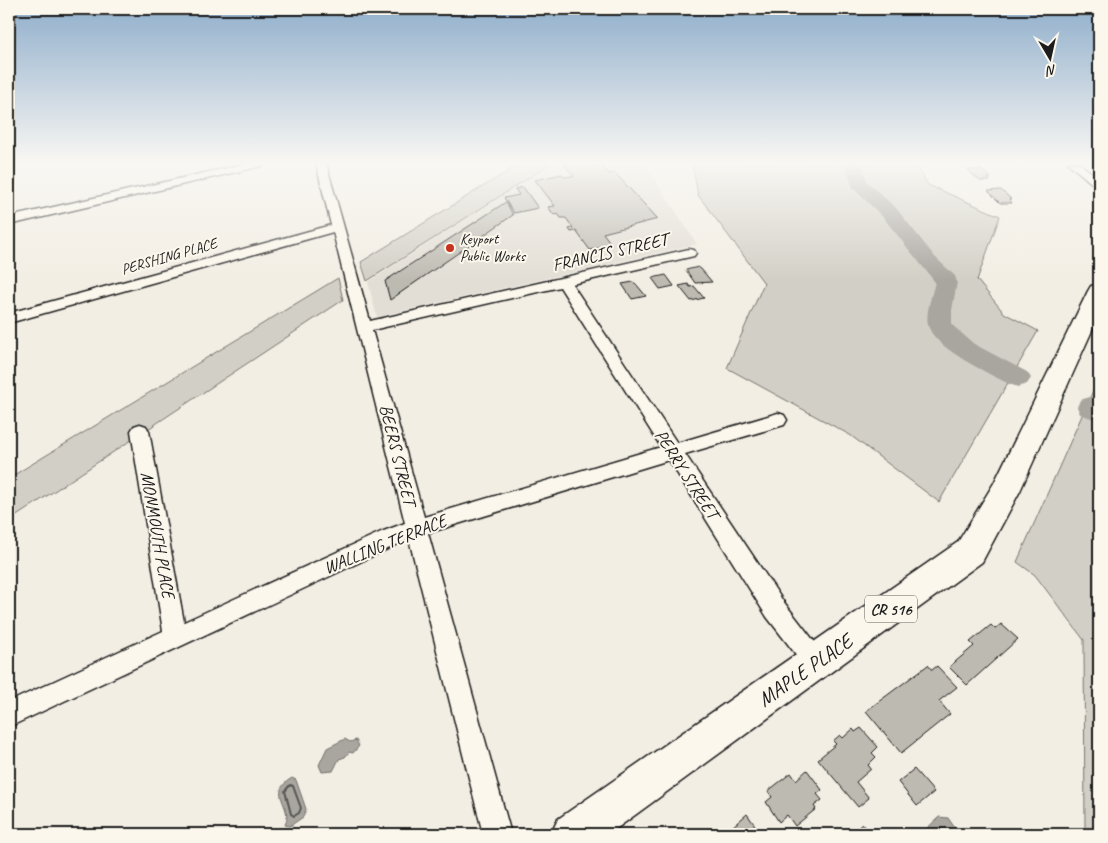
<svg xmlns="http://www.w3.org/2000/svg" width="1108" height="843" viewBox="0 0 1108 843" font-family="Caveat,sans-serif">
  <rect width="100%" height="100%" fill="#f2eee4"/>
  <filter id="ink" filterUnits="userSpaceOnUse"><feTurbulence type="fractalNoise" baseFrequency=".02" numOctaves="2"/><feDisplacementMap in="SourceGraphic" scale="10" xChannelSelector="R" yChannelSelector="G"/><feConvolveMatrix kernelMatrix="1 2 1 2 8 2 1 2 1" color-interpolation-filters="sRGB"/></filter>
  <g filter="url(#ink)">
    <polygon fill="#e2ded5" points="557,163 644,163 697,244 377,317 368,282 536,174"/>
    <g fill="#d2cfc6" stroke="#777671">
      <polygon points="521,163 552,163 367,281 361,262"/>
      <polygon points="692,163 915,163 928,185 1000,216 977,280 1004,313 1038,331 939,502 850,435 727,368 764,283 698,195"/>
      <polygon points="338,278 343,300 9,521 9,478"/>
      <polygon points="1099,377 1099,834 1085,834 1084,640 1035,575 1017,562"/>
    </g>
    <g fill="#a9a6a0" stroke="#716f6b">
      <polygon points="345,739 350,742 356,740 359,746 353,753 349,752 345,757 339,759 333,771 322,772 319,765 327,748"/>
      <path d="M292,778l4,2 10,29 -3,8 -13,9 -5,-1c9,-19 -19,-32 7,-47z"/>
      <polygon points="939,817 948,818 959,834 921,834"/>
    </g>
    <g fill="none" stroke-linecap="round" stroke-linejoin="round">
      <polygon stroke="#545351" stroke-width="2" points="290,785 293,786 301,808 299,813 294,816 291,814 285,791"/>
      <g fill="#a9a6a0" fill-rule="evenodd">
        <path d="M845,163h16l6,19 29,26 39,49 20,19 2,6 -5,28v15l22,19 53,28 4,6 -4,6 -9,3 -9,-3c-21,-11 -71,-34 -80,-56 -5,-12 3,-33 6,-46l-53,-66 -29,-28z"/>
        <polygon points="1090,397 1099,400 1099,421 1080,414 1077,407 1080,400"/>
      </g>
    </g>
    <g fill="#bdbab1" stroke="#1c1c1c">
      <polygon points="563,163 590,163 594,167 601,165 609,174 615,173 658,219 603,233 612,245 590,250 576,231 571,232 569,229 573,228 566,218 561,218 558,214 554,215 548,207 555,206 535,180 562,174 565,177 574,176"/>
      <polygon points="968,170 982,170 991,178 988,178 990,181 980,181"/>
      <polygon points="523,187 538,208 514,213 504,198 519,195 515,189"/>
      <polygon points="1001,190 1011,199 1009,199 1012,203 1000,203 988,191"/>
      <polygon points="506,202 513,215 390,300 385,281"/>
      <polygon points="698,267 701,269 712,282 695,283 686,270"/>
      <polygon points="666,275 674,286 660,289 652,278"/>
      <polygon points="633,282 636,284 646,296 632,299 622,284"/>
      <polygon points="688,284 690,287 694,286 704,298 691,301 679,286"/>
      <polygon points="1001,624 1018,639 967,685 949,667 974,646 970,642 991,625 995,629"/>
      <polygon points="928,665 932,670 937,666 957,687 939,701 950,714 901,753 866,711"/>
      <polygon points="861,728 878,747 872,753 876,757 868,765 871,769 856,782 869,798 858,807 818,759 836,744 833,741 840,735 843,738 853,729 855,732"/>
      <polygon points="914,769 934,792 917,806 898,782"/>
      <polygon points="807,770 822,790 817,794 822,800 814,806 816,809 795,826 787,815 779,822 766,802 772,797 768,791 791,773 796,780"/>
      <polygon points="747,814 761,834 724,834"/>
      <polygon points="862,824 870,834 853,834 852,833"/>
    </g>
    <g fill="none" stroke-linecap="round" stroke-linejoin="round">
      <g stroke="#1c1c1c" stroke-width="3">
        <g id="minor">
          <polygon points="249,163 267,163 262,166 9,225 9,217"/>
          <path d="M316,163h10l44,158 319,-72 5,1 2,3 -2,3 -122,28 105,159 101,-30 6,2 3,5 -3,5 -99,29 98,147 41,53 4,8 -4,8 -8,4 -8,-4 -41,-53 -98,-157 -241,73 83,301h-28l-74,-295 -400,188v-25l154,-71 -32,-200 3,-5 6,-2 6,2 3,5 35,191 197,-90 24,-9 -72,-291 -324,91v-10l322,-88zM560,287l101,160 -237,70 -52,-187z"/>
          <polygon points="1068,163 1079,163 1099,179 1099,187 1095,186"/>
        </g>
      </g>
      <g stroke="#1c1c1c" stroke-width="3">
        <polygon id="primary" points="1099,284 1099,315 1020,491 982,562 609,834 551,834 558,819 958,542 994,483 1088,291 1091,286"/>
      </g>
      <use href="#minor" fill="#fbf7ec" fill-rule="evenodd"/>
      <use href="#primary" fill="#fbf7ec" fill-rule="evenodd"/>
    </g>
  </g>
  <linearGradient id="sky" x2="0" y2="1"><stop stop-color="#8faecb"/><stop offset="0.58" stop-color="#f9f7f3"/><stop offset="1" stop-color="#f9f7f3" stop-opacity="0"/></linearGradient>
  <rect width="1108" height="281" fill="url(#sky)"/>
  <circle fill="#c8321e" stroke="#fbf7ec" stroke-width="2" cx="450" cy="248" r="5"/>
  <g text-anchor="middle" stroke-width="4" stroke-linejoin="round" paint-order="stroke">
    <g font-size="15" fill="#1c1c1c" stroke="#fbf7ec" text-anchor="start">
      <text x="460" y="244">Keyport<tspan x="460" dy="17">Public Works</tspan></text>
    </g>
    <g font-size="15" fill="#1c1c1c" stroke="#fbf7ec">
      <text transform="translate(169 256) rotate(-16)" y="5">PERSHING PLACE</text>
    </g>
    <rect fill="#fbf7ec" stroke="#5f5e5a" stroke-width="1" x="865" y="595.5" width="52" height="27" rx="4"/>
    <g font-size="16" font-weight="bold" fill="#1c1c1c">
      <text x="891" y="615">CR 516</text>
    </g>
    <g font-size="18" fill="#1c1c1c" stroke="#fbf7ec">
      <text transform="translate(610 252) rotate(-13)" y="6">FRANCIS STREET</text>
      <text transform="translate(398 455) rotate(76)" y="6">BEERS STREET</text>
      <text transform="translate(687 474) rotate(57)" y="6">PERRY STREET</text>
      <text transform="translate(158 535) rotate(80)" y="6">MONMOUTH PLACE</text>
      <text transform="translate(385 544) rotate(-22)" y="6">WALLING TERRACE</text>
    </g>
    <g font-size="21" fill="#1c1c1c" stroke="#fbf7ec">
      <text transform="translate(805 670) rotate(-35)" y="7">MAPLE PLACE</text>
    </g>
  </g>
  <rect width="1108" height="843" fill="none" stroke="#fbf7ec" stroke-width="30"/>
  <rect x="15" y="15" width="1078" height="813" fill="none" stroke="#1c1c1c" stroke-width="2" filter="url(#ink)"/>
  <g transform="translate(1050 58) rotate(171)" stroke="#fbf7ec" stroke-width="4" paint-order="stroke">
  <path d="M0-4L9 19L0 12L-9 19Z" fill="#1c1c1c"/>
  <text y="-8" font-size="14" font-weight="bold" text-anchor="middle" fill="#1c1c1c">N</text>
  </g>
</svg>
